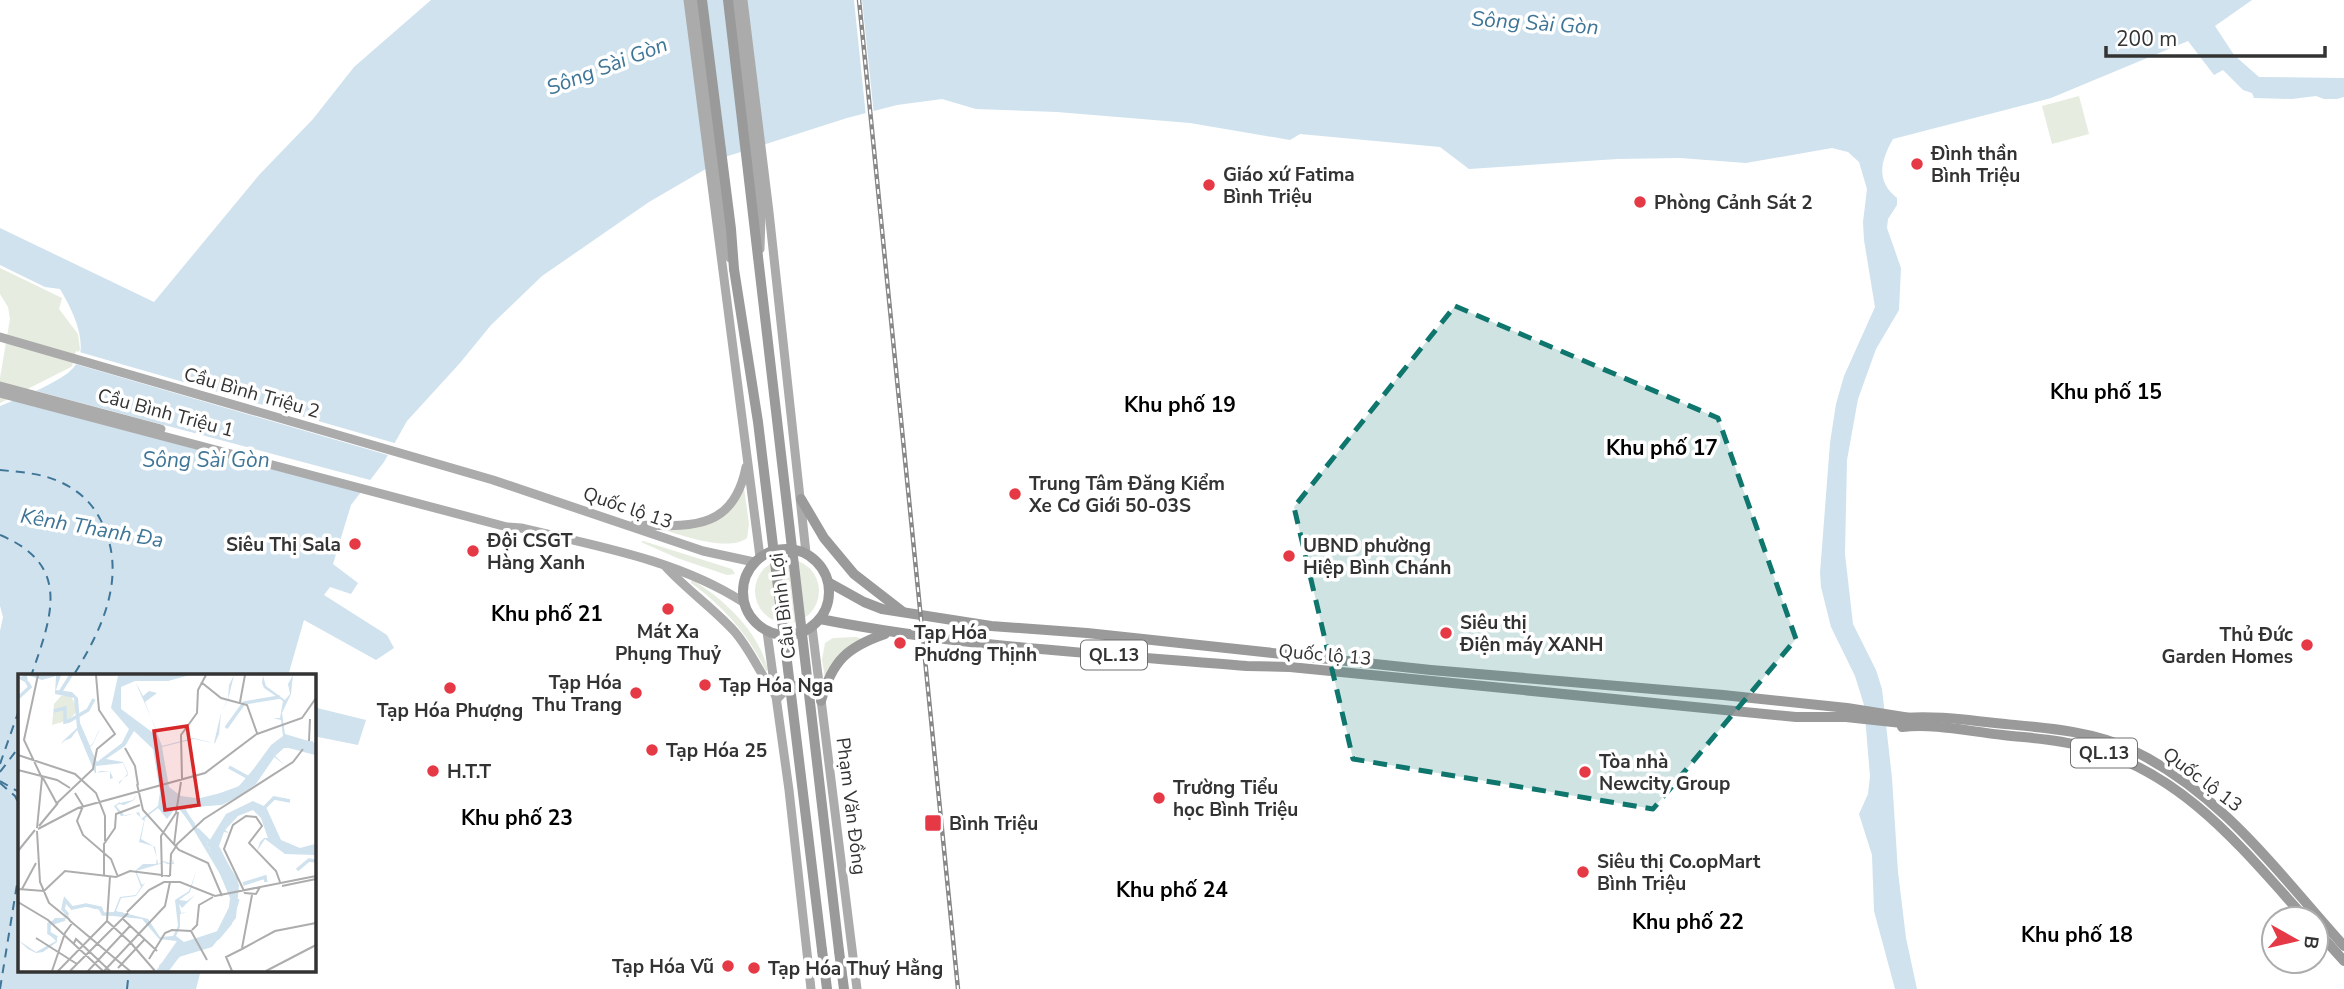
<svg xmlns="http://www.w3.org/2000/svg" width="2344" height="989" viewBox="0 0 2344 989" font-family="'Nunito Sans',sans-serif">
  <rect width="100%" height="100%" fill="#fff"/>
  <g fill="#e6ecdf">
    <polygon points="2079,96 2089,134 2052,144 2042,106"/>
    <polygon points="0,268 62,298 59,309 78,334 80,349 74,362 71,367 0,403 0,378 10,319 8,307 0,294"/>
    <path d="M744,488l5,36 -2,14c-18,14 -63,-2 -83,-8l-1,-3c48,5 50,-7 81,-39z"/>
    <polygon points="643,541 732,569 735,574 727,575 677,558 641,542"/>
    <circle cx="787" cy="591" r="32"/>
    <path d="M691,581h3c32,20 65,51 74,89l-2,1c-18,-37 -42,-64 -75,-88z"/>
    <polygon points="856,637 862,639 825,678 822,660 825,643 833,638"/>
  </g>
  <g fill="#cfe2ee">
    <path d="M431,0h1821l-37,26 19,29 25,22 85,1v19l-7,2h-13l-8,-3 -24,3 -38,-1 -2,-5 -9,-3 -20,-20 -9,5 -26,-34 -137,57 -158,41c-12,21 -18,42 4,59v7l-9,14 -1,9 14,40 -2,42 -23,39 -18,50 -11,61 -2,94 8,70 23,46 6,19 10,89 6,94 8,66 11,51h-22l-21,-78 -2,-56 -13,-41 9,-20 2,-18 -6,-71 -9,-29 -24,-49 -10,-40 -1,-14 10,-130 6,-39 8,-28 31,-69 -11,-67 -1,-18 4,-33 -8,-27 -11,-10 -16,-4 -86,15 -66,-5 -63,1 -148,10 -29,-22 -140,-13 -10,6 -100,-17 -133,-11 -81,-3 -34,-10 -45,6 -50,13 -119,38 -79,46 -107,74 -51,49 -31,38 -53,58 -23,41 -33,43 -18,59 25,19 -7,11 -21,-7 -6,8 63,40 7,13 -18,12 -72,-40 -16,56h-269v294h182l-5,19h-196v-358l3,-14 -3,-11v-200c19,-8 62,-24 74,-39 17,-21 -2,-58 -14,-78l-15,-2 -45,-22v-37l154,74 105,-127 54,-56 41,-52z"/>
    <polygon points="313,707 366,720 358,745 313,736"/>
  </g>
  <g fill="#fff">
    <polygon points="854,0 862,0 874,115 866,117"/>
    <polygon points="76,351 398,444 391,456 72,363"/>
    <polygon points="29,389 374,481 365,492 11,397"/>
  </g>
  <g fill="none" stroke-linecap="round" stroke-linejoin="round">
    <g stroke="#3f7597" stroke-width="2" stroke-dasharray="9 7" stroke-linecap="butt">
      <path d="M0,470c19,2 40,3 58,11 21,9 36,23 45,44 24,52 -1,105 -30,151"/>
      <path d="M0,535c72,30 52,81 31,141"/>
      <polyline points="0,764 19,710"/>
      <polyline points="0,772 19,747"/>
      <polyline points="0,781 19,792"/>
      <polyline points="0,783 15,796 19,804"/>
      <polyline points="0,989 19,872"/>
      <polyline points="127,989 129,970"/>
    </g>
    <g stroke="#ababab" stroke-width="9">
      <polyline points="688,0 760,557"/>
      <polyline points="694,0 724,229 730,258"/>
      <polyline points="735,0 761,215 760,249"/>
      <polyline points="743,0 769,212 806,553"/>
      <polyline points="0,337 493,480 703,551 754,562"/>
      <polyline points="0,386 161,429"/>
      <path d="M0,393l507,134 14,1c75,18 157,32 222,74"/>
      <path d="M634,525c53,1 99,8 112,-58"/>
      <path d="M666,567c21,23 47,41 68,64 17,19 27,45 42,65"/>
      <polyline points="812,627 857,989"/>
      <polyline points="767,632 789,790 811,989"/>
      <path d="M777,699c10,-11 20,-20 34,-10"/>
    </g>
    <g stroke="#9a9a9a" stroke-width="10">
      <polyline points="702,0 731,229 734,269"/>
      <polyline points="728,0 758,257"/>
      <polyline points="801,499 824,538 854,574 903,612"/>
      <circle cx="786" cy="592" r="43"/>
      <polyline points="828,582 864,602 882,609 991,626 1087,633 1431,670 1723,695 1847,708 1910,718"/>
      <path d="M820,619c141,28 284,35 427,47l43,1 506,50h50l56,6 7,3"/>
      <path d="M821,701c11,-40 26,-54 64,-67"/>
      <path d="M1904,718c33,-3 68,3 101,6 42,4 87,7 125,25 91,43 149,125 214,197"/>
      <path d="M1902,727c33,-4 69,5 101,8 26,3 54,4 79,11 99,24 159,101 224,173"/>
      <polyline points="2316,930 2344,961"/>
      <polyline points="822,950 827,989"/>
      <polyline points="839,951 844,989"/>
    </g>
    <g stroke="#888" stroke-width="4.5">
      <polyline id="rail" points="859,0 958,989"/>
    </g>
    <use href="#rail" stroke="#fff" stroke-width="2" stroke-dasharray="5" stroke-linecap="butt"/>
    <g stroke="#9a9a9a" stroke-width="10">
      <polyline points="758,257 839,951"/>
      <polyline points="734,269 758,422 822,950"/>
    </g>
  </g>
  <path fill="#0f766e" fill-opacity="0.2" stroke="#0f766e" stroke-width="5" stroke-dasharray="14 9" stroke-linejoin="round" d="M1455,306l263,112 78,221 -143,170 -300,-50 -59,-252z"/>
  <g fill="#e63946" stroke="#fff" stroke-width="2.5">
    <circle cx="1917" cy="164" r="7"/>
    <circle cx="1209" cy="185" r="7"/>
    <circle cx="1640" cy="202" r="7"/>
    <circle cx="1015" cy="494" r="7"/>
    <circle cx="355" cy="544" r="7"/>
    <circle cx="473" cy="551" r="7"/>
    <circle cx="1289" cy="556" r="7"/>
    <circle cx="668" cy="609" r="7"/>
    <circle cx="1446" cy="633" r="7"/>
    <circle cx="900" cy="643" r="7"/>
    <circle cx="2307" cy="645" r="7"/>
    <circle cx="705" cy="685" r="7"/>
    <circle cx="450" cy="688" r="7"/>
    <circle cx="636" cy="693" r="7"/>
    <circle cx="652" cy="750" r="7"/>
    <circle cx="433" cy="771" r="7"/>
    <circle cx="1585" cy="772" r="7"/>
    <circle cx="1159" cy="798" r="7"/>
    <rect x="924" y="814" width="18" height="18" rx="3.5"/>
    <circle cx="1583" cy="872" r="7"/>
    <circle cx="728" cy="966" r="7"/>
    <circle cx="754" cy="968" r="7"/>
  </g>
  <g text-anchor="middle" stroke-width="7" stroke-linejoin="round" paint-order="stroke">
    <g fill="#fff" stroke="#707070" stroke-width="2">
      <rect x="1081" y="640.5" width="66" height="29" rx="5"/>
      <rect x="2071" y="738.5" width="66" height="29" rx="5"/>
    </g>
    <g font-size="18" font-weight="bold" fill="#333">
      <text x="1114" y="661">QL.13</text>
      <text x="2104" y="759">QL.13</text>
    </g>
    <g font-size="19" font-weight="bold" fill="#333" stroke="#fff" text-anchor="start">
      <text x="1931" y="160">Đình thần<tspan x="1931" dy="22">Bình Triệu</tspan></text>
      <text x="1223" y="181">Giáo xứ Fatima<tspan x="1223" dy="22">Bình Triệu</tspan></text>
      <text x="1654" y="209">Phòng Cảnh Sát 2</text>
      <text x="1029" y="490">Trung Tâm Đăng Kiểm<tspan x="1029" dy="22">Xe Cơ Giới 50-03S</tspan></text>
      <text x="487" y="547">Đội CSGT<tspan x="487" dy="22">Hàng Xanh</tspan></text>
      <text x="341" y="551" text-anchor="end">Siêu Thị Sala</text>
      <text x="1303" y="552">UBND phường<tspan x="1303" dy="22">Hiệp Bình Chánh</tspan></text>
      <text x="1460" y="629">Siêu thị<tspan x="1460" dy="22">Điện máy XANH</tspan></text>
      <text x="668" y="638" text-anchor="middle">Mát Xa<tspan x="668" dy="22">Phụng Thuỷ</tspan></text>
      <text x="914" y="639">Tạp Hóa<tspan x="914" dy="22">Phương Thịnh</tspan></text>
      <text x="2293" y="641" text-anchor="end">Thủ Đức<tspan x="2293" dy="22">Garden Homes</tspan></text>
      <text x="622" y="689" text-anchor="end">Tạp Hóa<tspan x="622" dy="22">Thu Trang</tspan></text>
      <text x="719" y="692">Tạp Hóa Nga</text>
      <text x="450" y="717" text-anchor="middle">Tạp Hóa Phượng</text>
      <text x="666" y="757">Tạp Hóa 25</text>
      <text x="1599" y="768">Tòa nhà<tspan x="1599" dy="22">Newcity Group</tspan></text>
      <text x="447" y="778">H.T.T</text>
      <text x="1173" y="794">Trường Tiểu<tspan x="1173" dy="22">học Bình Triệu</tspan></text>
      <text x="949" y="830">Bình Triệu</text>
      <text x="1597" y="868">Siêu thị Co.opMart<tspan x="1597" dy="22">Bình Triệu</tspan></text>
      <text x="714" y="973" text-anchor="end">Tạp Hóa Vũ</text>
      <text x="768" y="975">Tạp Hóa Thuý Hằng</text>
    </g>
    <g font-size="19" fill="#333" stroke="#fff">
      <text transform="translate(252 392) rotate(16)" y="7">Cầu Bình Triệu 2</text>
      <text transform="translate(166 412) rotate(15)" y="7">Cầu Bình Triệu 1</text>
      <text transform="translate(628 507) rotate(19)" y="7">Quốc lộ 13</text>
      <text transform="translate(782 606) rotate(-97)" y="7">Cầu Bình Lợi</text>
      <text transform="translate(1325 654) rotate(5)" y="7">Quốc lộ 13</text>
      <text transform="translate(2203 779) rotate(37)" y="7">Quốc lộ 13</text>
      <text transform="translate(852 806) rotate(83)" y="7">Phạm Văn Đồng</text>
    </g>
    <g font-size="21" font-style="italic" fill="#3f7597" stroke="#fff">
      <text transform="translate(1535 23) rotate(4)" y="7">Sông Sài Gòn</text>
      <text transform="translate(607 66) rotate(-21)" y="7">Sông Sài Gòn</text>
      <text x="206" y="467">Sông Sài Gòn</text>
      <text transform="translate(92 528) rotate(10)" y="7">Kênh Thanh Đa</text>
    </g>
    <g font-size="21" font-weight="bold" fill="#000" stroke="#fff">
      <text x="2106" y="399">Khu phố 15</text>
      <text x="1180" y="412">Khu phố 19</text>
      <text x="1662" y="455">Khu phố 17</text>
      <text x="547" y="621">Khu phố 21</text>
      <text x="517" y="825">Khu phố 23</text>
      <text x="1172" y="897">Khu phố 24</text>
      <text x="1688" y="929">Khu phố 22</text>
      <text x="2077" y="942">Khu phố 18</text>
    </g>
  </g>
  <g transform="translate(18 674)">
    <rect width="298" height="298" fill="#fff"/>
    <path d="M43,22h10l7,14 -9,10 -17,5 2,-21z" fill="#e6ecdf"/>
    <path d="M7,1h36l-5,15 16,2 6,6 2,25 10,23 3,-3 5,-11 2,-3 -7,15 -3,3 7,15 25,-19 7,-14 -18,-21 7,-32 72,-1 -22,6h-33l8,15 6,-5 8,2 -12,9 17,44 31,-8 21,5 7,-30 7,-14 1,-14 5,-10 -6,25 -7,13 -2,21 -4,9 -7,-1 -1,10 1,-10 -14,-3 -32,8 7,40 12,9 23,3 38,-14 29,-40 12,-9 -2,-16 -8,-2h7l3,-17 -19,-13 -2,-5 1,-7 3,10 19,14 5,-6 -2,-10 5,-9 -2,19 -9,19 3,21 30,9v12l-30,-8 -10,9 10,9 -11,-8 -18,27 -17,12 -17,9 -36,2 -1,5 23,31 18,-29 27,-13 13,6 15,33 19,8 15,-4v11l-30,-1 -20,-15 -8,12 3,-9 4,-4h4l-7,-20 -8,-8 -15,6 -13,14 4,3 -5,-1 -5,14 20,39 -3,33 -24,29 -33,10 -10,14h-13l21,-30 -18,-2 -17,-20 -39,-4 -3,-6h-6l-7,-4 -15,4 -6,-8 -3,7 6,9 -20,9 1,7 7,3v6l-14,10 -7,1 -8,-4 -10,-9 18,12 20,-11 -8,-8v-8l7,-7h10l2,-3 -5,-5 1,-10h4l5,8 15,-4 15,3 2,6 10,-1 6,-15 16,-2 5,-8 -6,-16 8,-7h13l1,-6 -4,-12 -14,-4 5,-21 -8,-8 -15,3 -7,-10 6,-4 -1,-20 9,-7 -5,-12 -27,3v7l5,-2h9l3,7 -3,1v-8l-15,2 -18,-43 -6,8 -7,3 -3,4 2,-4 14,-13 -3,-30 -19,-4 1,-18 -14,4 -15,-5 1,9 -10,-6zM117,7l21,48v6l-35,-26v-22zM116,57l19,18 7,43 -2,14 -17,13 -2,-7 -14,4 -9,-10 3,-2 5,1 10,-5 3,-6 -4,6 -13,3 -1,-19 9,-11 -5,-11 -17,-3 19,-13zM159,132l32,42 21,50 -2,18 -10,15 -34,11 -8,-6 4,-9v-13l7,-2 -6,1 -2,-9 3,4 13,-13 -8,6 -8,-1 11,-8 6,-20 -7,19 -14,9 3,26 -5,10 -13,1 -12,-18 -32,-8 5,-13 15,-2 9,-13 -3,2 -6,-14 24,-7 4,-2 3,2h7l-1,-5 -1,5 -8,-3 -6,3 -3,-17 -14,-8 4,-21 13,-10 9,11z" fill="#cfe2ee" fill-rule="evenodd"/>
    <path fill="none" stroke="#cfe2ee" stroke-width="3.5" d="M41,20l12,-19M0,24l12,-11 -3,-5M36,37l11,-3v14l4,-1 19,-11 6,-11M208,54l18,-25 36,-6M211,93l20,11M236,102h5l21,-30 28,1 4,-3M169,132l-4,4 11,15M174,132l25,-3 23,-10M247,133l9,-9 16,3M179,155l19,19 20,32v8M279,196l12,-10 7,1M225,210l22,-7 1,5M213,215l-50,-84 10,2 4,-6 42,-10 44,-51 32,3M50,241l-5,-6 2,-9 7,8 14,-3 14,3 3,6h20M39,264l-8,-5v-9l16,-5M142,293l22,-21 36,-13 17,-34M147,296l16,-17 37,-15 12,-14 8,-25"/>
    <path fill="none" stroke="#adadad" stroke-width="2" d="M183,8l20,16 26,7 10,28M222,28l5,-27M239,60l45,-16 14,-20M291,67l1,-22M107,74l10,18 3,19M0,81l57,19 21,19 9,23v25M0,96l39,10 13,8M25,104l14,26M164,105l-1,-44 16,-22 1,-23 8,-15M119,110l6,26 36,40 29,13 14,33M57,119l8,13 -6,15 6,14 28,24 7,18M38,130l37,-35 4,-20 18,-15 -16,-24 -3,-35M21,152l19,-23M19,154l5,-50 -18,-38 14,-65M20,155l40,-21 127,-35 53,-40M19,157l3,51 9,21 21,17M156,171l4,-33M157,172l29,-27 89,-57 10,-13M234,172l-3,-3 13,-17 -6,-9 -10,-1 -13,9 -9,24 21,44 11,1 4,-7M234,172l24,25 4,11M0,177l17,-21M86,202v-32l11,-16 1,-14 24,-9M152,202l1,-22 6,-9M144,203l-1,-41 15,-23 5,-31M264,212l34,-7M0,215l26,2 21,-20 51,6 14,-6 40,5M4,215l14,-26M0,228l30,18 55,51M109,238l22,-22 15,-8h16l35,14 101,-20M105,245l34,32M51,246l61,51M89,247l3,-45M89,247l24,22M174,256l5,-5 2,-20 14,-8M18,264l41,26M112,268l25,29M56,269l2,-4 34,32M224,274l10,-53M224,275l33,-18 41,-8M131,285l16,-26 7,-3 19,1 16,29M100,294l26,-28M34,297l13,-38 8,-11M40,297l49,-50M52,297l58,-58M70,297l42,-45M86,297l61,-65 5,-24M214,297l-6,-14 16,-8M248,297l50,-26"/>
    <path fill="#d62828" fill-opacity="0.15" stroke="#d62828" stroke-width="3.5" d="M169,52l12,79 -34,5 -11,-79z"/>
    <rect width="298" height="298" fill="none" stroke="#333" stroke-width="3.5"/>
  </g>
  <g transform="translate(2295 940) rotate(98)"><circle r="33" fill="#ffffff" stroke="#adadad" stroke-width="2"/>
  <path d="M0-5L12 26L0 18L-12 26Z" fill="#e63946"/>
  <text y="-10" font-size="19" font-weight="bold" text-anchor="middle" fill="#333333">B</text>
  </g>
  <path d="M2106 46v10h219v-10" fill="none" stroke="#333333" stroke-width="3.5"/>
  <text x="2116" y="46" font-size="21" fill="#333333" stroke="#ffffff" stroke-width="5" paint-order="stroke">200 m</text>
</svg>
